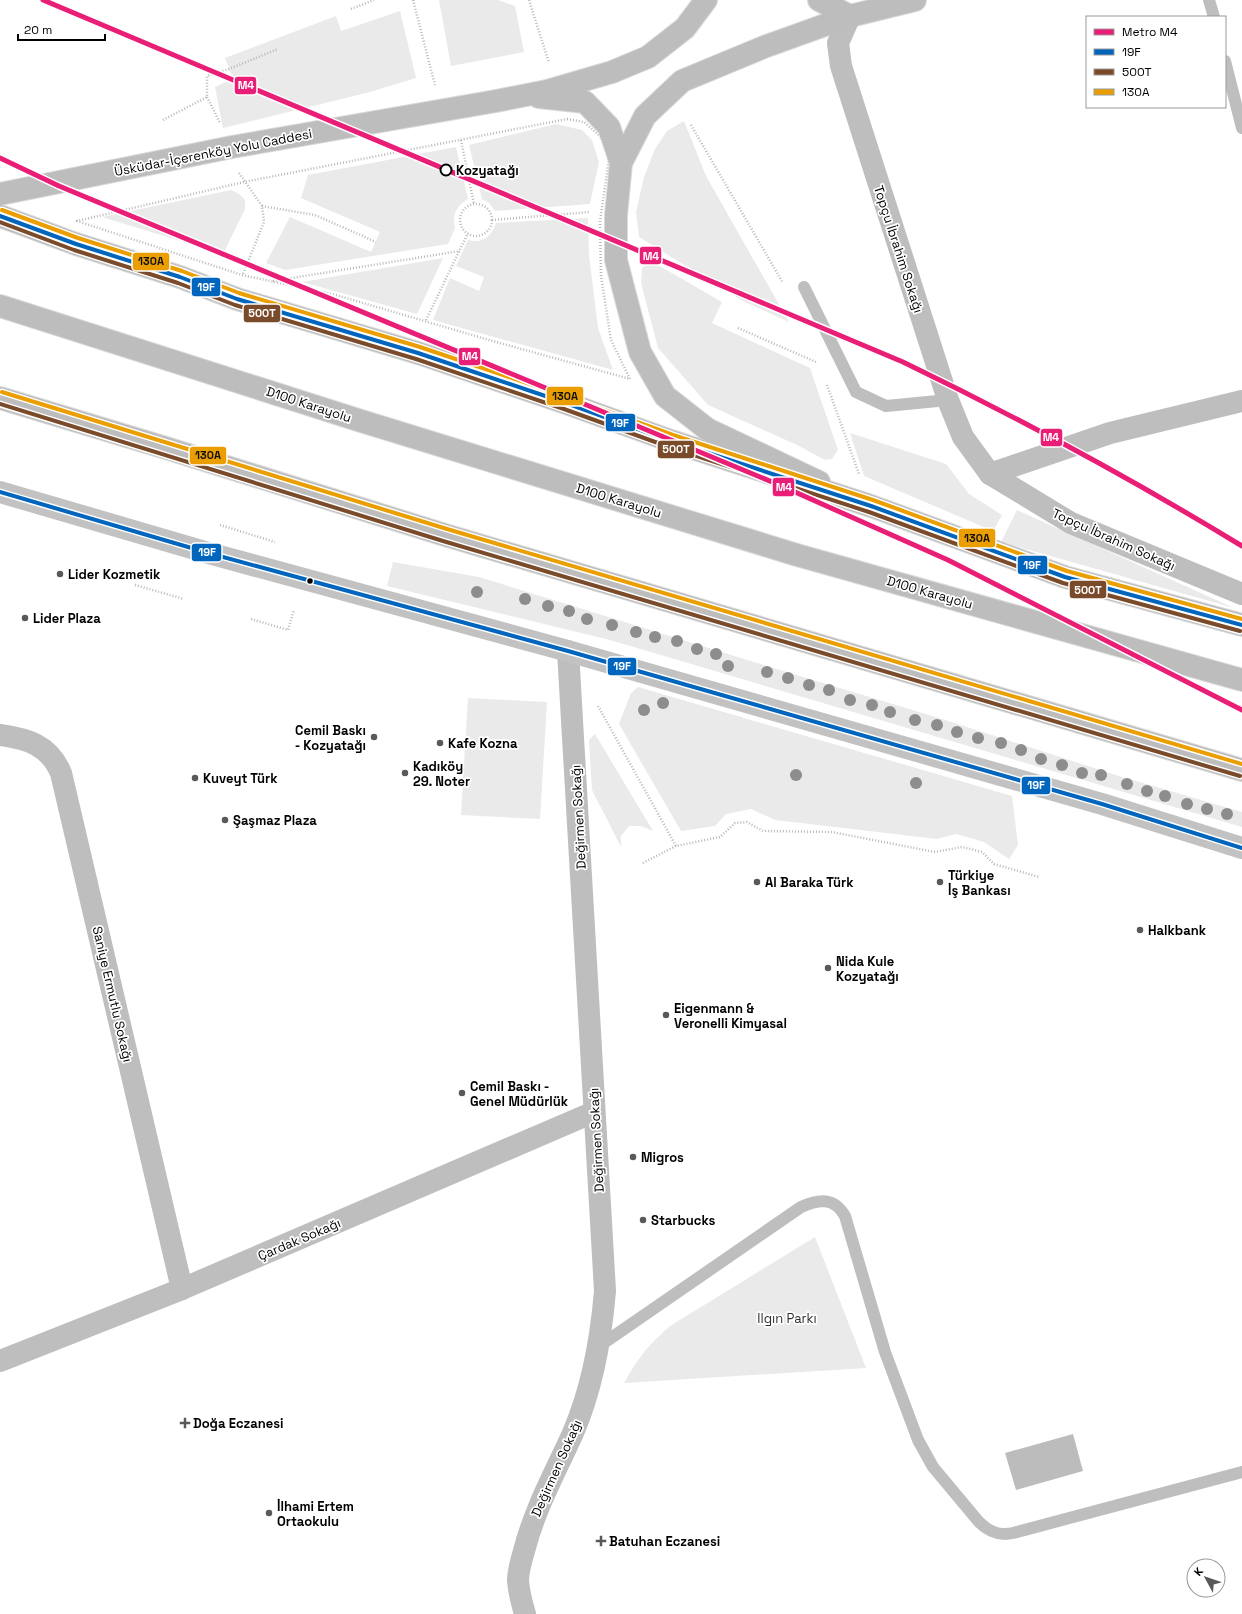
<svg xmlns="http://www.w3.org/2000/svg" width="1242" height="1614" viewBox="0 0 1242 1614" font-family="'Space Grotesk',sans-serif">
  <rect width="100%" height="100%" fill="#fff"/>
  <g fill="#eaeaea">
    <polygon points="439,0 498,0 515,6 524,52 451,66"/>
    <polygon points="400,11 416,78 370,92 223,128 215,87 233,79 225,58 336,16 341,31"/>
    <polygon points="684,121 706,176 789,322 741,300 639,237 636,212 644,177 655,149 667,131"/>
    <polygon points="556,124 582,130 592,140 599,162 590,204 495,211 489,203 482,199 469,145"/>
    <path d="M456,147l12,52c-12,7 -16,16 -13,29l-7,16 -163,26 -19,-7 24,-46 81,35 9,-20 -79,-34 7,-23z"/>
    <polygon points="231,190 239,194 245,200 245,209 223,254 102,217"/>
    <path d="M588,218l1,37 9,73 15,42 -180,-50 17,-42 29,13 5,-14 -28,-11 12,-26c14,4 24,-4 28,-17z"/>
    <polygon points="443,258 417,314 302,282"/>
    <polygon points="651,261 722,302 712,323 810,368 838,450 832,459 825,460 797,445 708,405 658,348 641,283 642,268"/>
    <polygon points="850,433 946,464 969,494 1002,515 993,531 864,476"/>
    <polygon points="1017,510 1234,608 1001,542"/>
    <polygon points="393,562 479,577 754,662 939,718 1119,776 1242,812 1242,827 610,640 387,586"/>
    <polygon points="638,687 1012,796 1018,845 1009,859 984,842 956,834 937,839 775,820 751,809 726,814 715,826 681,831 619,724 631,693"/>
    <polygon points="468,698 547,702 540,819 461,815"/>
    <polygon points="595,734 653,831 641,826 629,826 621,836 621,847 592,790 589,740"/>
    <path d="M815,1237l51,131 -242,15c13,-24 25,-39 46,-57z"/>
  </g>
  <polygon fill="#bcbcbc" points="1073,1434 1083,1471 1016,1490 1005,1453"/>
  <g fill="none" stroke-linecap="round" stroke-linejoin="round">
    <g stroke="#dbdbdb" stroke-width="24">
      <g id="primary">
        <polyline points="819,0 850,16"/>
        <polyline points="539,97 585,102 609,127 621,163"/>
        <polyline points="0,194 232,147 496,101 547,91 612,72 648,57 685,28 706,0"/>
        <polyline points="819,482 707,429 665,396 640,352 616,260 616,215 621,163 645,116 682,81 764,47 850,16 915,0"/>
      </g>
    </g>
    <g stroke="#dbdbdb" stroke-width="24">
      <g id="highway">
        <polyline points="0,216 76,244 180,277 237,299 418,353 566,403 671,441 871,506 1065,577 1242,625"/>
        <polyline points="0,306 358,420 797,555 1242,680"/>
        <polyline points="0,398 166,448 445,535 1242,770"/>
      </g>
    </g>
    <g stroke="#b8b8b8" stroke-width="2.5" stroke-dasharray="1 2" stroke-linecap="butt">
      <polyline points="413,0 435,85"/>
      <polyline points="529,0 549,63"/>
      <polyline points="351,9 374,0"/>
      <polyline points="207,97 220,123"/>
      <polygon points="567,119 584,122 601,137 609,158 600,222 601,276 611,340 630,379 489,340 336,295 242,275 77,221 244,182"/>
      <polyline points="163,120 207,97 207,76 229,69 278,49"/>
      <polyline points="691,125 783,283"/>
      <polyline points="461,140 474,204"/>
      <polyline points="239,173 262,206 264,222 243,274"/>
      <circle cx="476" cy="220" r="16"/>
      <polyline points="262,206 315,215 376,242"/>
      <polyline points="492,220 590,212"/>
      <polyline points="273,281 460,251"/>
      <polyline points="426,320 468,233"/>
      <polyline points="738,328 816,362"/>
      <polyline points="827,385 859,474"/>
      <polyline points="220,525 275,542"/>
      <polyline points="135,585 184,599"/>
      <polyline points="251,619 288,630 294,610"/>
      <polyline points="598,706 676,846 720,837 735,823 747,822 763,831 832,832 935,852 962,847 982,852 994,864 1039,877"/>
      <polyline points="643,863 676,846"/>
    </g>
    <g stroke="#bebebe" stroke-width="12">
      <polyline points="1209,0 1214,17"/>
      <polyline points="1225,61 1242,128"/>
      <polyline points="804,287 856,392 886,406 948,400"/>
      <path d="M598,1347l203,-140c18,-8 33,-10 44,9l40,136 33,88 15,27 46,55c10,10 20,14 34,11l229,-61"/>
    </g>
    <g stroke="#bebebe" stroke-width="22">
      <polyline points="850,16 838,43 841,66 948,400 963,437 990,474 1071,523 1242,594"/>
      <polyline points="990,474 1110,433 1242,401"/>
      <path d="M0,735c28,4 49,10 61,38l121,516"/>
      <polyline points="0,1361 182,1289 594,1112"/>
      <path d="M525,1614c-3,-10 -6,-22 -7,-33 0,-10 3,-20 6,-30 11,-43 31,-78 49,-118 19,-44 28,-94 32,-142l-37,-640"/>
    </g>
    <polyline stroke="#c2c2c2" stroke-width="22" points="0,492 212,554 568,651 1102,804 1242,848"/>
    <use href="#primary" stroke="#bdbdbd" stroke-width="22"/>
    <use href="#highway" stroke="#bdbdbd" stroke-width="22"/>
    <g stroke="#fff" stroke-width="7">
      <g id="bus-1">
        <polyline points="0,216 76,244 180,277 237,299 418,353 566,403 671,441 871,506 1065,577 1242,625"/>
        <polyline points="0,492 212,554 568,651 1102,804 1242,848"/>
      </g>
    </g>
    <g stroke="#fff" stroke-width="7">
      <g id="bus-2">
        <polyline points="0,222 74,250 178,283 235,305 416,359 564,409 669,447 869,512 1063,583 1240,631"/>
        <polyline points="0,404 443,541 1240,776"/>
      </g>
    </g>
    <g stroke="#fff" stroke-width="7">
      <g id="bus-3">
        <polyline points="2,210 78,238 182,271 239,293 420,347 568,397 673,435 873,500 1067,571 1242,619"/>
        <polyline points="2,392 447,529 1242,764"/>
      </g>
    </g>
    <use href="#bus-1" stroke="#0065bd" stroke-width="4"/>
    <use href="#bus-2" stroke="#7a4b2a" stroke-width="4"/>
    <use href="#bus-3" stroke="#eb9e00" stroke-width="4"/>
    <g stroke="#fff" stroke-width="8">
      <g id="metro-1">
        <path d="M43,0l860,362c116,56 229,117 339,184"/>
        <polyline points="0,158 59,186 777,484 948,560 1242,710"/>
      </g>
    </g>
    <use href="#metro-1" stroke="#e91e76" stroke-width="5"/>
  </g>
  <g fill="#8d8d8d">
    <circle cx="477" cy="592" r="6"/>
    <circle cx="525" cy="599" r="6"/>
    <circle cx="548" cy="606" r="6"/>
    <circle cx="569" cy="611" r="6"/>
    <circle cx="587" cy="619" r="6"/>
    <circle cx="612" cy="625" r="6"/>
    <circle cx="636" cy="632" r="6"/>
    <circle cx="655" cy="637" r="6"/>
    <circle cx="677" cy="641" r="6"/>
    <circle cx="697" cy="649" r="6"/>
    <circle cx="716" cy="654" r="6"/>
    <circle cx="728" cy="666" r="6"/>
    <circle cx="767" cy="672" r="6"/>
    <circle cx="788" cy="678" r="6"/>
    <circle cx="809" cy="685" r="6"/>
    <circle cx="829" cy="690" r="6"/>
    <circle cx="850" cy="700" r="6"/>
    <circle cx="663" cy="703" r="6"/>
    <circle cx="872" cy="705" r="6"/>
    <circle cx="644" cy="710" r="6"/>
    <circle cx="890" cy="712" r="6"/>
    <circle cx="915" cy="720" r="6"/>
    <circle cx="937" cy="725" r="6"/>
    <circle cx="957" cy="732" r="6"/>
    <circle cx="978" cy="738" r="6"/>
    <circle cx="1001" cy="743" r="6"/>
    <circle cx="1021" cy="750" r="6"/>
    <circle cx="1041" cy="759" r="6"/>
    <circle cx="1062" cy="765" r="6"/>
    <circle cx="1082" cy="773" r="6"/>
    <circle cx="796" cy="775" r="6"/>
    <circle cx="1101" cy="775" r="6"/>
    <circle cx="916" cy="783" r="6"/>
    <circle cx="1127" cy="784" r="6"/>
    <circle cx="1147" cy="791" r="6"/>
    <circle cx="1165" cy="796" r="6"/>
    <circle cx="1187" cy="804" r="6"/>
    <circle cx="1207" cy="809" r="6"/>
    <circle cx="1227" cy="814" r="6"/>
  </g>
  <circle fill="#fff" stroke="#000" stroke-width="2" cx="446" cy="170" r="5.5"/>
  <g fill="#595959" stroke="#fff" stroke-width="1.5">
    <circle cx="60" cy="574" r="4"/>
    <circle cx="25" cy="618" r="4"/>
    <circle cx="374" cy="737" r="4"/>
    <circle cx="440" cy="743" r="4"/>
    <circle cx="405" cy="773" r="4"/>
    <circle cx="195" cy="778" r="4"/>
    <circle cx="225" cy="820" r="4"/>
    <circle cx="757" cy="882" r="4"/>
    <circle cx="940" cy="882" r="4"/>
    <circle cx="1140" cy="930" r="4"/>
    <circle cx="828" cy="968" r="4"/>
    <circle cx="666" cy="1015" r="4"/>
    <circle cx="462" cy="1093" r="4"/>
    <circle cx="633" cy="1157" r="4"/>
    <circle cx="643" cy="1220" r="4"/>
    <path d="M183 1417h4v4h4v4h-4v4h-4v-4h-4v-4h4z"/>
    <circle cx="269" cy="1513" r="4"/>
    <path d="M599 1535h4v4h4v4h-4v4h-4v-4h-4v-4h4z"/>
  </g>
  <circle fill="#000" stroke="#fff" stroke-width="1.5" cx="310" cy="581" r="3.5"/>
  <g text-anchor="middle" stroke-width="3.5" stroke-linejoin="round" paint-order="stroke">
    <g font-size="13" fill="#000" stroke="#fff">
      <text transform="translate(213 152) rotate(-11)" y="5">Üsküdar-İçerenköy Yolu Caddesi</text>
      <text transform="translate(899 249) rotate(72)" y="5">Topçu İbrahim Sokağı</text>
      <text transform="translate(309 404) rotate(18)" y="5">D100 Karayolu</text>
      <text transform="translate(619 500) rotate(17)" y="5">D100 Karayolu</text>
      <text transform="translate(1114 539) rotate(24)" y="5">Topçu İbrahim Sokağı</text>
      <text transform="translate(930 592) rotate(16)" y="5">D100 Karayolu</text>
      <text transform="translate(578 817) rotate(-93)" y="5">Değirmen Sokağı</text>
      <text transform="translate(113 994) rotate(77)" y="5">Saniye Ermutlu Sokağı</text>
      <text transform="translate(596 1140) rotate(-93)" y="5">Değirmen Sokağı</text>
      <text transform="translate(299 1239) rotate(-23)" y="5">Çardak Sokağı</text>
      <text transform="translate(556 1468) rotate(-66)" y="5">Değirmen Sokağı</text>
    </g>
    <g font-size="13" font-weight="bold" fill="#000" stroke="#fff" text-anchor="start">
      <text x="456" y="175">Kozyatağı</text>
    </g>
    <g font-size="13" font-weight="bold" fill="#000" stroke="#fff" text-anchor="start">
      <text x="68" y="579">Lider Kozmetik</text>
      <text x="33" y="623">Lider Plaza</text>
      <text x="366" y="735" text-anchor="end">Cemil Baskı<tspan x="366" dy="15">- Kozyatağı</tspan></text>
      <text x="448" y="748">Kafe Kozna</text>
      <text x="413" y="771">Kadıköy<tspan x="413" dy="15">29. Noter</tspan></text>
      <text x="203" y="783">Kuveyt Türk</text>
      <text x="233" y="825">Şaşmaz Plaza</text>
      <text x="948" y="880">Türkiye<tspan x="948" dy="15">İş Bankası</tspan></text>
      <text x="765" y="887">Al Baraka Türk</text>
      <text x="1148" y="935">Halkbank</text>
      <text x="836" y="966">Nida Kule<tspan x="836" dy="15">Kozyatağı</tspan></text>
      <text x="674" y="1013">Eigenmann &amp;<tspan x="674" dy="15">Veronelli Kimyasal</tspan></text>
      <text x="470" y="1091">Cemil Baskı -<tspan x="470" dy="15">Genel Müdürlük</tspan></text>
      <text x="641" y="1162">Migros</text>
      <text x="651" y="1225">Starbucks</text>
      <text x="193" y="1428">Doğa Eczanesi</text>
      <text x="277" y="1511">İlhami Ertem<tspan x="277" dy="15">Ortaokulu</tspan></text>
      <text x="609" y="1546">Batuhan Eczanesi</text>
    </g>
    <g font-size="13" fill="#303030" stroke="#fff">
      <text x="787" y="1323">Ilgın Parkı</text>
    </g>
  </g>
  <g stroke="#fff" stroke-width="1.5">
    <rect x="234" y="76" width="23" height="19" rx="4" fill="#e91e76"/>
    <rect x="639" y="246" width="23" height="19" rx="4" fill="#e91e76"/>
    <rect x="132" y="252" width="38" height="19" rx="4" fill="#eb9e00"/>
    <rect x="191" y="277" width="30" height="20" rx="4" fill="#0065bd"/>
    <rect x="243" y="304" width="38" height="19" rx="4" fill="#7a4b2a"/>
    <rect x="458" y="347" width="23" height="19" rx="4" fill="#e91e76"/>
    <rect x="546" y="386" width="38" height="20" rx="4" fill="#eb9e00"/>
    <rect x="605" y="413" width="31" height="19" rx="4" fill="#0065bd"/>
    <rect x="1040" y="428" width="23" height="19" rx="4" fill="#e91e76"/>
    <rect x="657" y="440" width="38" height="19" rx="4" fill="#7a4b2a"/>
    <rect x="189" y="446" width="38" height="19" rx="4" fill="#eb9e00"/>
    <rect x="772" y="477" width="23" height="20" rx="4" fill="#e91e76"/>
    <rect x="958" y="528" width="38" height="20" rx="4" fill="#eb9e00"/>
    <rect x="191" y="543" width="31" height="19" rx="4" fill="#0065bd"/>
    <rect x="1017" y="555" width="31" height="20" rx="4" fill="#0065bd"/>
    <rect x="1069" y="580" width="38" height="19" rx="4" fill="#7a4b2a"/>
    <rect x="607" y="657" width="30" height="19" rx="4" fill="#0065bd"/>
    <rect x="1021" y="776" width="30" height="19" rx="4" fill="#0065bd"/>
  </g>
  <g font-size="11" text-anchor="middle" font-weight="bold" fill="#fff">
    <text x="246" y="89">M4</text>
    <text x="651" y="260">M4</text>
    <text x="206" y="291">19F</text>
    <text x="262" y="317">500T</text>
    <text x="470" y="360">M4</text>
    <text x="620" y="427">19F</text>
    <text x="1051" y="441">M4</text>
    <text x="676" y="453">500T</text>
    <text x="784" y="491">M4</text>
    <text x="207" y="556">19F</text>
    <text x="1032" y="569">19F</text>
    <text x="1088" y="594">500T</text>
    <text x="622" y="670">19F</text>
    <text x="1036" y="789">19F</text>
  </g>
  <g font-size="11" text-anchor="middle" font-weight="bold" fill="#111">
    <text x="151" y="265">130A</text>
    <text x="565" y="400">130A</text>
    <text x="208" y="459">130A</text>
    <text x="977" y="542">130A</text>
  </g>
  <rect x="1086" y="16" width="140" height="92" fill="#ffffff" stroke="#999999"/>
  <rect x="1094" y="29" width="20" height="6" fill="#e91e76" stroke="#999999"/>
  <text x="1122" y="36" font-size="12" fill="#000000">Metro M4</text>
  <rect x="1094" y="49" width="20" height="6" fill="#0065bd" stroke="#999999"/>
  <text x="1122" y="56" font-size="12" fill="#000000">19F</text>
  <rect x="1094" y="69" width="20" height="6" fill="#7a4b2a" stroke="#999999"/>
  <text x="1122" y="76" font-size="12" fill="#000000">500T</text>
  <rect x="1094" y="89" width="20" height="6" fill="#eb9e00" stroke="#999999"/>
  <text x="1122" y="96" font-size="12" fill="#000000">130A</text>
  <g transform="translate(1206 1578) rotate(310)"><circle r="19" fill="#ffffff" stroke="#999999"/>
  <path d="M0-3L7 15L0 10L-7 15Z" fill="#595959"/>
  <text y="-6" font-size="11" font-weight="bold" text-anchor="middle" fill="#000000">K</text>
  </g>
  <path d="M18 34v6h87v-6" fill="none" stroke="#000000" stroke-width="2"/>
  <text x="24" y="34" font-size="12" fill="#000000" stroke="#ffffff" stroke-width="3" paint-order="stroke">20 m</text>
</svg>
